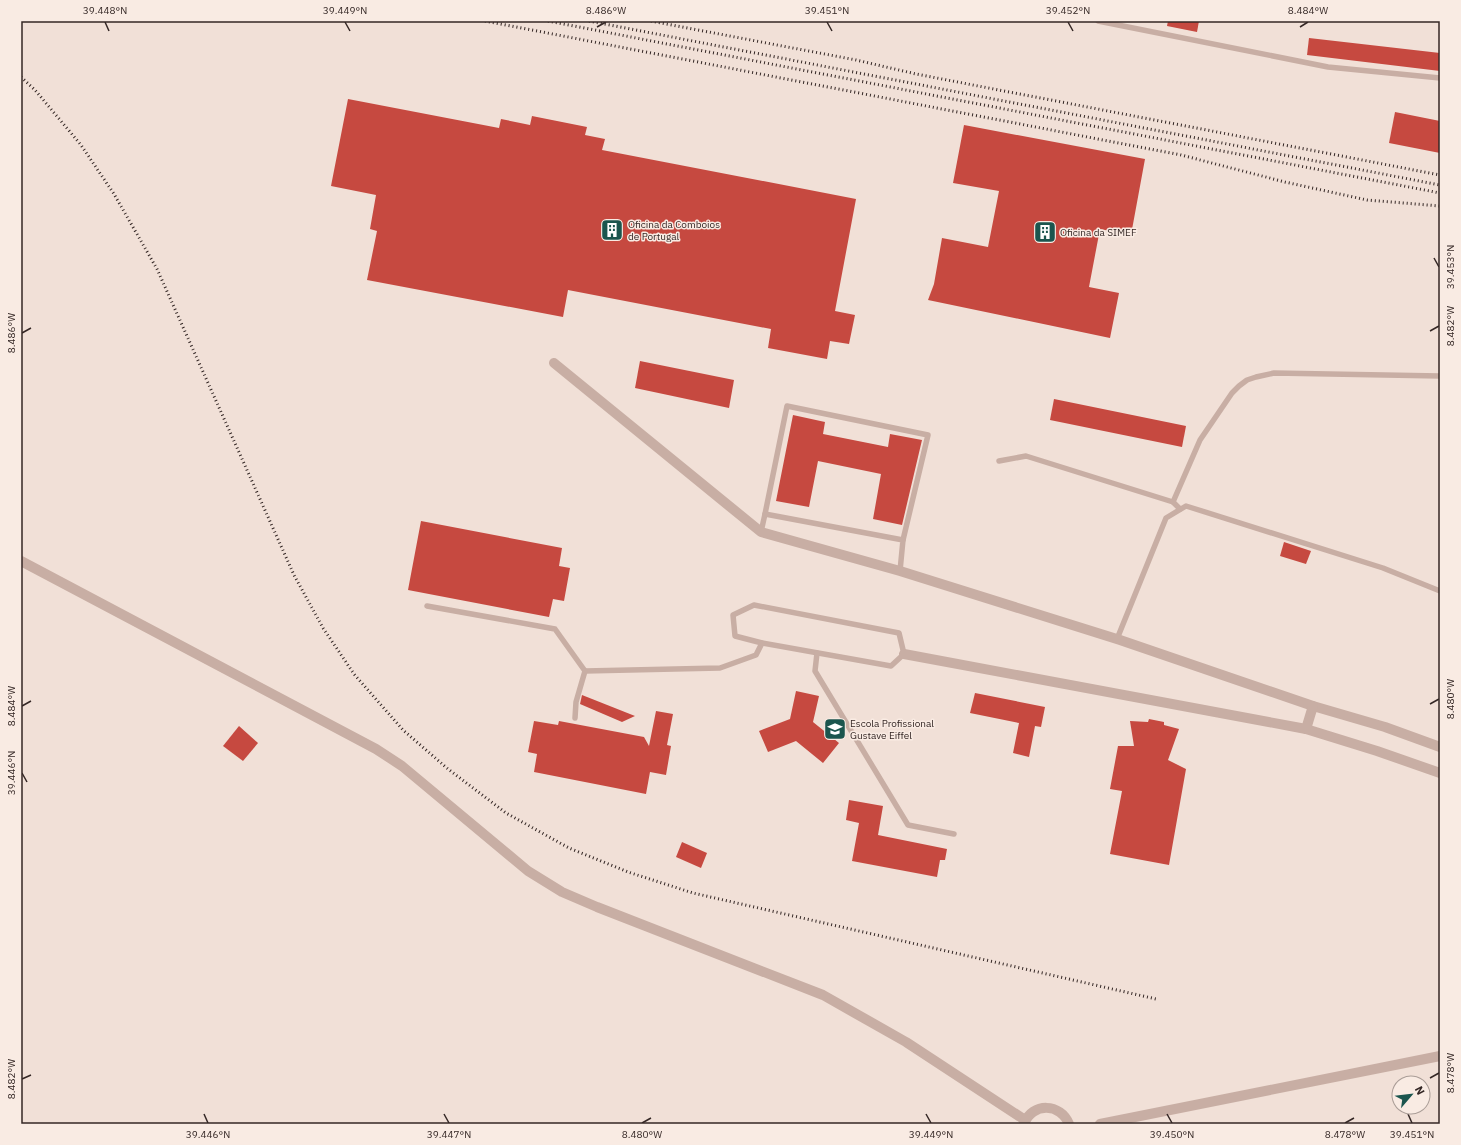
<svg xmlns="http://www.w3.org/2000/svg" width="1461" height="1145" viewBox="0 0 1461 1145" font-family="'IBM Plex Sans',sans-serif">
  <rect width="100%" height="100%" fill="#f1e0d7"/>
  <g fill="#c64940">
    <polygon points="1168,21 1199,21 1197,32 1167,26"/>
    <polygon points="1309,38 1440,53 1440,71 1307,55"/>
    <polygon points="348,99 499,128 501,119 530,125 532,116 587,127 585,135 605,139 602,150 856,199 835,311 855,315 849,344 830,341 827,359 768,348 771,329 568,290 563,317 367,280 377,231 370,229 376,195 331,186"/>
    <polygon points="1395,112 1440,121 1440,153 1389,143"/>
    <polygon points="964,125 1145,159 1131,235 1100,229 1089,287 1119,293 1110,338 928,300 934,284 942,238 988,247 999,191 953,183"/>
    <polygon points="640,361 734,380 729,408 635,388"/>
    <polygon points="1054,399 1186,426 1182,447 1050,420"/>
    <polygon points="793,415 825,422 823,434 888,447 890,434 922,440 902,525 873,519 881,474 818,461 809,507 776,501"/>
    <polygon points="421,521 562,548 559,566 570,568 564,601 553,599 549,617 408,590"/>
    <polygon points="1284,542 1311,551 1306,564 1280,556"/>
    <polygon points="796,691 819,696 813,722 839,743 823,763 796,741 768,752 759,731 790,719"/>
    <polygon points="975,693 1045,707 1041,727 1035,726 1029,757 1013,753 1019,723 970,713"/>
    <polygon points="582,695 635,716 622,722 580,704"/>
    <polygon points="656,711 673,714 667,745 671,746 666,775 650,772 646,794 534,772 537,754 528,752 534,721 558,725 559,721 644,737 649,746"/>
    <polygon points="1149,719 1164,722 1164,725 1179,729 1168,760 1186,769 1169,865 1110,854 1122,791 1110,789 1118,746 1134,746 1130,721 1148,722"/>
    <polygon points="239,726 258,743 243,761 223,746"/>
    <polygon points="849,800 883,806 878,835 947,849 945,860 940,860 937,877 852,861 859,823 846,820"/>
    <polygon points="682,842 707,853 701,868 676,857"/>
  </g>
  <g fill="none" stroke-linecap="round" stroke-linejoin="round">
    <g stroke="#c8aea4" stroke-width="5.5">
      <polyline points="1098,21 1328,67 1440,78"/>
      <polyline points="999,461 1026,456 1173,502"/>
      <polyline points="1180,509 1173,502 1200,440 1232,393 1239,386 1247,380 1256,377 1274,373 1440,376"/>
      <polyline points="765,514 787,406 928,435 903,540"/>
      <polyline points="761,532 765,514 903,540 900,571"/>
      <polygon points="754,605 899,633 904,654 891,666 762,643 735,636 733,615"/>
      <polyline points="427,606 555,629 585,671 720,668 756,655 762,643"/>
      <polyline points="1117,639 1166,518 1186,506 1383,568 1440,591"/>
      <polyline points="817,653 815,671 908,825 954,834"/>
      <polyline points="575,718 576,702 585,671"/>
    </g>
    <g stroke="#c8aea4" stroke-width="10">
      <polyline points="554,363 761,532 900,571 1120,640 1313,706 1385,727 1440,747"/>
      <polyline points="904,654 1306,729"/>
      <polyline points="1313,706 1306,729 1377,751 1440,773"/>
    </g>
    <g stroke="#c8aea4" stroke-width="10">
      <polyline points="21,561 376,749 402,766 528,871 562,892 597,907 823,995 906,1042 1025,1120"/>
      <path d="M1024,1124c8,-22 37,-21 45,0"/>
      <polyline points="1100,1124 1440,1056"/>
    </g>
    <g stroke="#342725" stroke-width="3" stroke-dasharray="1 3" stroke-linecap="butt">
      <polyline points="485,21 1181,155 1285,182 1367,200 1440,206"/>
      <polyline points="548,21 1440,193"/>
      <polyline points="589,21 1440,185"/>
      <polyline points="651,21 856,60 916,74 1440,175"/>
      <polyline points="21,77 35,90 81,145 114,194 157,269 294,575 323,628 354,674 403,730 448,769 506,813 569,848 628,872 693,893 1156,999"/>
    </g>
  </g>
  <path fill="none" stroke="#342725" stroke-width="1.5" d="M105,22l4,9M345,22l5,9M827,22l5,9M1068,22l5,9M597,27l9,-5M1300,27l8,-5M1434,258l5,9M1430,331l9,-5M22,333l9,-5M1430,704l9,-5M22,706l9,-5M22,773l5,9M1430,1078l9,-5M22,1079l9,-4M204,1114l4,9M444,1114l5,9M926,1114l5,9M1167,1114l5,9M1408,1114l4,9M642,1123l9,-5M1345,1123l9,-5"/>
  <defs>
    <g id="building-square" transform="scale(1.15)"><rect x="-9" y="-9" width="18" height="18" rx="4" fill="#1b554e" stroke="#f9ebe3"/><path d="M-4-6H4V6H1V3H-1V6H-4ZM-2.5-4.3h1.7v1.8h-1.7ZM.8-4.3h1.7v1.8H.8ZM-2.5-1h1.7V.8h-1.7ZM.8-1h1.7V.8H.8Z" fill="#fff"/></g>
    <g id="university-square" transform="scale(1.15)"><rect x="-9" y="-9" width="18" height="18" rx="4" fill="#1b554e" stroke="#f9ebe3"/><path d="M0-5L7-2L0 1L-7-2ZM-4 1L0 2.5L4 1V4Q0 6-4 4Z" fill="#fff"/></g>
  </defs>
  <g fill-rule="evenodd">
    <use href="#building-square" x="612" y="230"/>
    <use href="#building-square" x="1045" y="232"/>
    <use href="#university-square" x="835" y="729"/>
  </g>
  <g text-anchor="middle" stroke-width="3" stroke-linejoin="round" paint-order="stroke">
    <g font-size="10" fill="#342725" stroke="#f9ebe3" text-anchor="start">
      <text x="628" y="228">Oficina da Comboios<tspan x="628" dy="12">de Portugal</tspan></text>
      <text x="1060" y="236">Oficina da SIMEF</text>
      <text x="850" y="727">Escola Profissional<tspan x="850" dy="12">Gustave Eiffel</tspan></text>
    </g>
  </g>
  <rect width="1461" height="1145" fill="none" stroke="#f9ebe3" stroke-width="44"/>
  <g transform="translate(1411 1095) rotate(62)"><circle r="19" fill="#f9ebe3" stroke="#aa9d97"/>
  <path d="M0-3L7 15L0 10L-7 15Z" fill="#1b554e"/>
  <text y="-6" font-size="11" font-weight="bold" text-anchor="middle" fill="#342725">N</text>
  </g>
  <rect x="22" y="22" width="1417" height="1101" fill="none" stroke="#342725" stroke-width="1.5"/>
  <g font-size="10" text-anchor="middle" fill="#342725">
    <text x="105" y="14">39.448°N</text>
    <text x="345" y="14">39.449°N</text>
    <text x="606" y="14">8.486°W</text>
    <text x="827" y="14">39.451°N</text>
    <text x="1068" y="14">39.452°N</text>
    <text x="1308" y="14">8.484°W</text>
    <text transform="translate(1450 267) rotate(-90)" y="4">39.453°N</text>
    <text transform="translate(1450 326) rotate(-90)" y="4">8.482°W</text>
    <text transform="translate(11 333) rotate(-90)" y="4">8.486°W</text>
    <text transform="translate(1450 699) rotate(-90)" y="4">8.480°W</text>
    <text transform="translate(11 706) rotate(-90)" y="4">8.484°W</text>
    <text transform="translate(11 773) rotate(-90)" y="4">39.446°N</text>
    <text transform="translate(1450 1073) rotate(-90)" y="4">8.478°W</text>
    <text transform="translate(11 1079) rotate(-90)" y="4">8.482°W</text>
    <text x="208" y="1138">39.446°N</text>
    <text x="449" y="1138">39.447°N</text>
    <text x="642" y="1138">8.480°W</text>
    <text x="931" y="1138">39.449°N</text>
    <text x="1172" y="1138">39.450°N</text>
    <text x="1345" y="1138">8.478°W</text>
    <text x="1412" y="1138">39.451°N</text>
  </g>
</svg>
